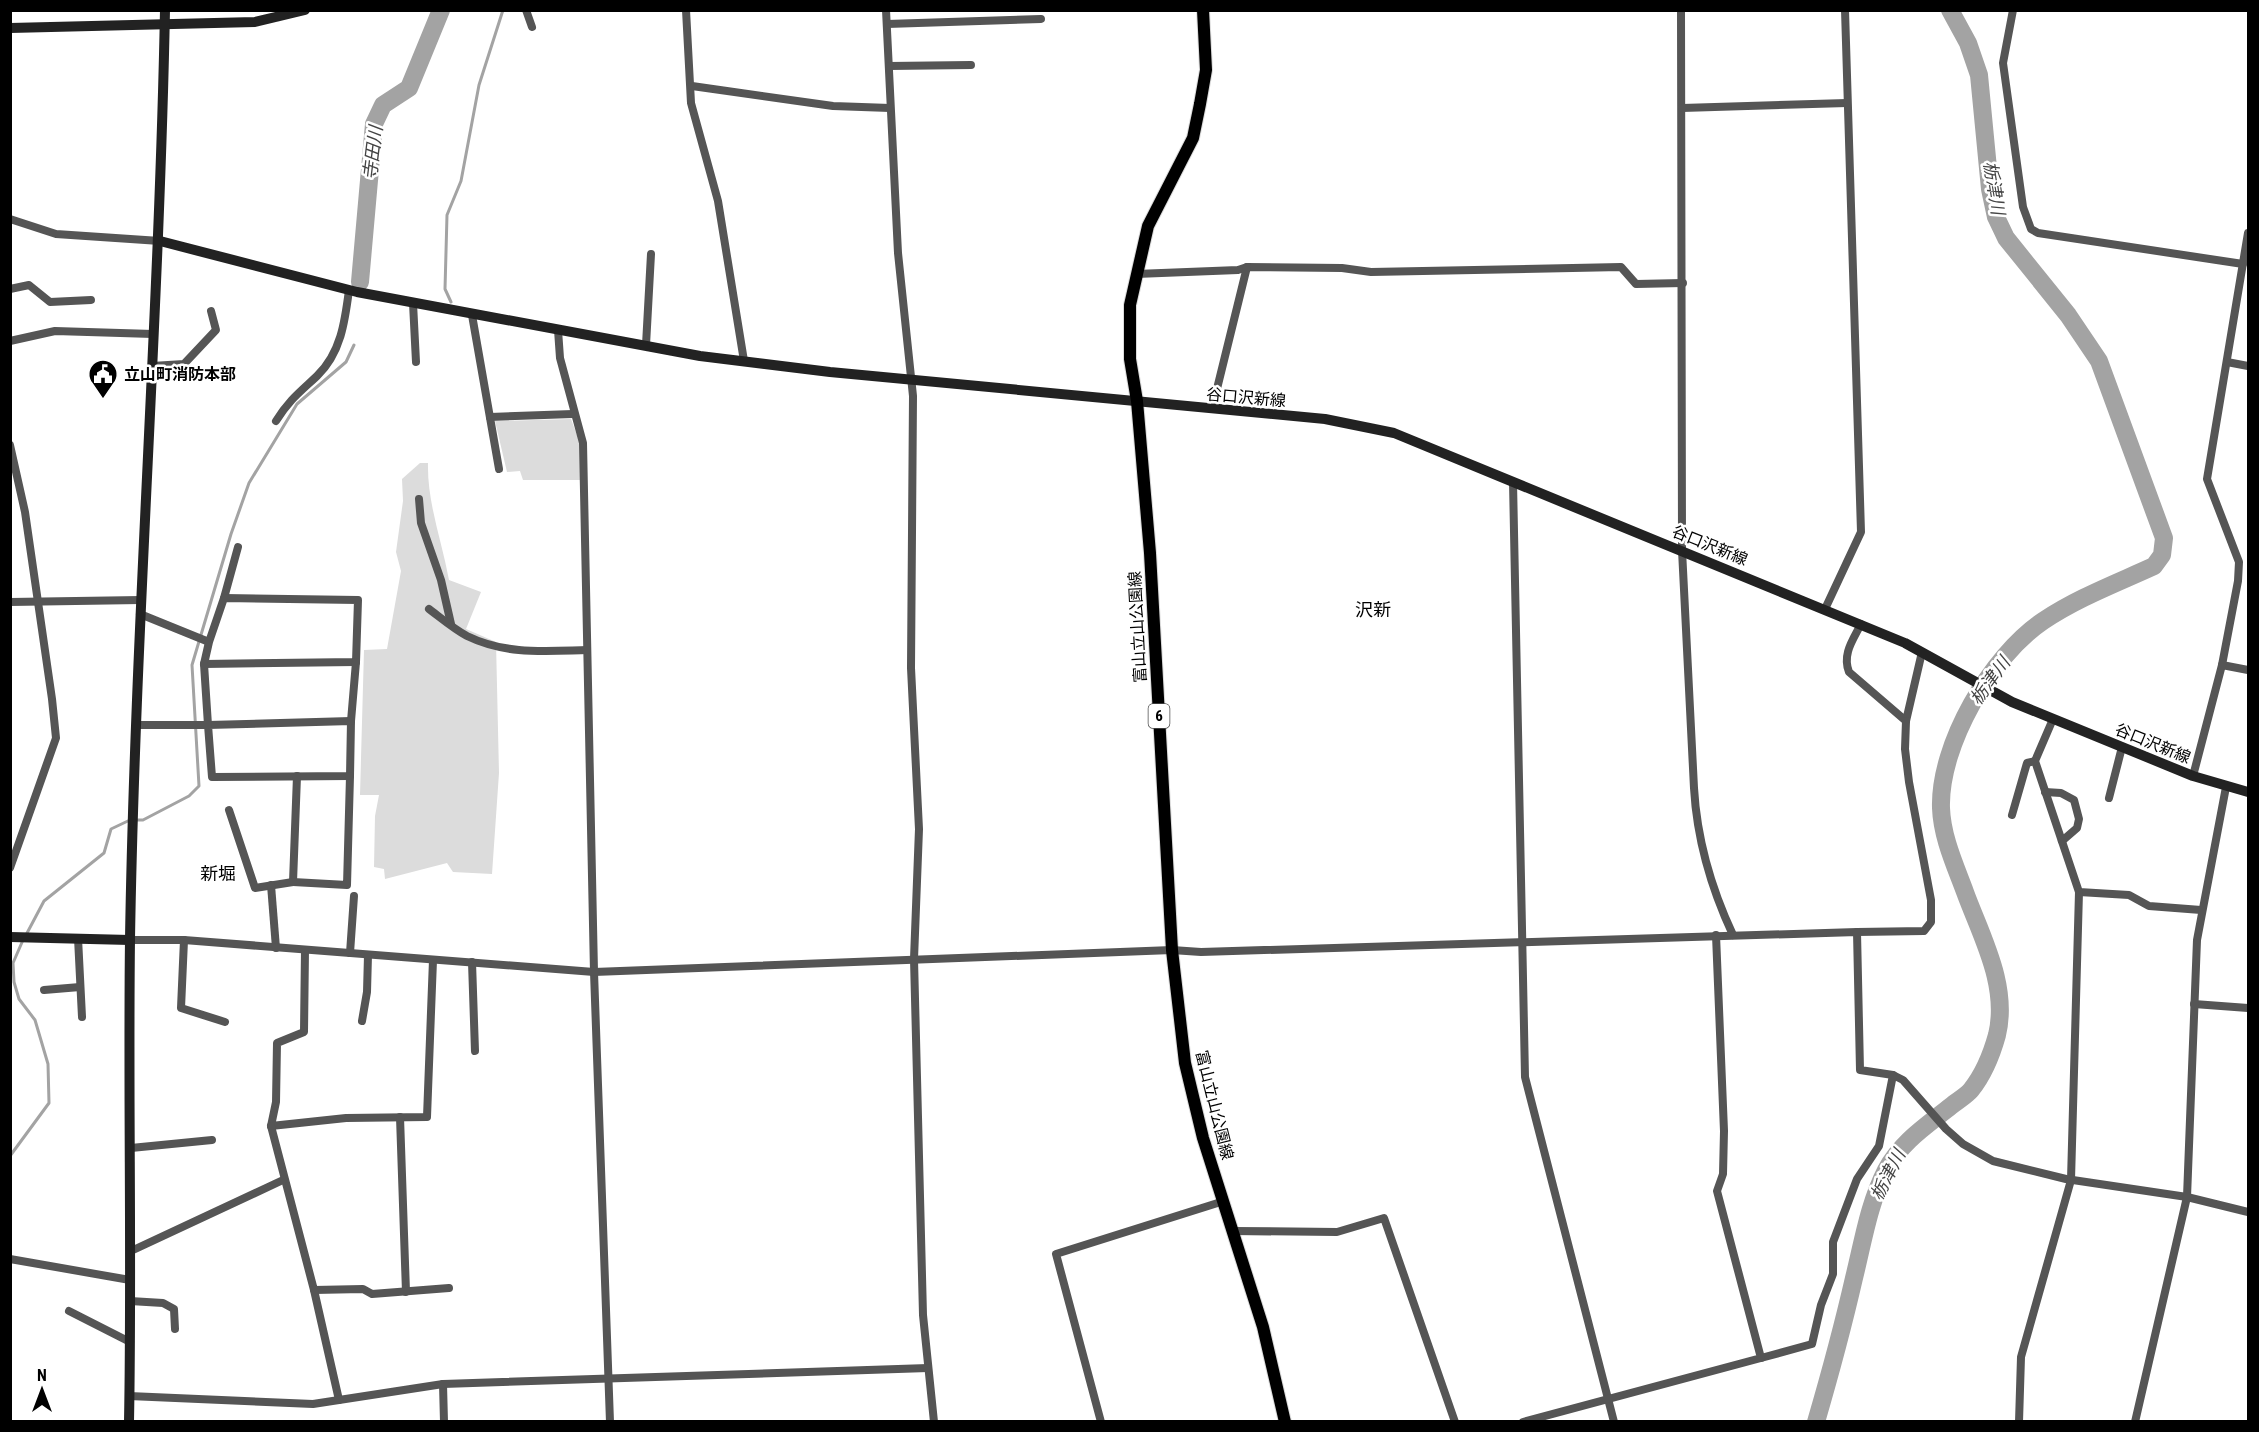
<svg xmlns="http://www.w3.org/2000/svg" width="2259" height="1432" viewBox="0 0 2259 1432" font-family="'Roboto Condensed','Noto Sans JP',sans-serif">
  <rect width="100%" height="100%" fill="#fff"/>
  <g fill="#dcdcdc">
    <polygon points="571,419 580,443 581,480 523,480 520,471 507,472 495,421"/>
    <path d="M420,463h8c-1,40 14,78 21,117l32,12 -15,37 30,13 3,131 -7,101 -39,-2 -6,-9 -62,16 -1,-10 -10,-2 1,-51 4,-21h-19l4,-145 23,-1 14,-78 -5,-19 7,-51 -1,-22z"/>
  </g>
  <g fill="none" stroke-linecap="round" stroke-linejoin="round">
    <g stroke="#a3a3a3" stroke-width="3">
      <polyline points="451,302 445,289 447,215 461,181 479,85 503,10"/>
      <polyline points="136,820 143,820 189,796 199,786 192,665 231,534 249,483 297,404 346,362 354,345"/>
      <polyline points="26,935 44,901 104,853 111,829 130,820"/>
      <polyline points="10,1156 49,1103 48,1064 35,1020 19,999 14,982 13,963 23,940"/>
    </g>
    <g stroke="#a3a3a3" stroke-width="18">
      <polyline points="360,282 374,124 383,105 409,88 441,10"/>
      <path d="M1816,1422c14,-48 27,-96 38,-144 9,-36 15,-75 32,-108 15,-28 40,-44 65,-64 6,-5 15,-10 20,-16 12,-15 21,-37 26,-55 12,-50 -16,-99 -32,-143 -10,-27 -23,-55 -24,-84 -2,-63 50,-152 102,-187 34,-23 74,-38 111,-55l8,-11 2,-17 -65,-177 -31,-46 -62,-77 -10,-21 -6,-28 -11,-114 -11,-32 -18,-33"/>
    </g>
    <g stroke="#dbdbdb" stroke-width="14">
      <polyline id="primary" points="1203,10 1206,70 1200,104 1193,138 1148,226 1130,305 1130,359 1137,401 1150,553 1172,950 1185,1063 1203,1138 1263,1327 1285,1422"/>
    </g>
    <g stroke="#555" stroke-width="8">
      <polyline points="526,10 532,27"/>
      <polyline points="686,10 691,103 718,201 744,361"/>
      <polyline points="886,10 898,253 913,396 911,668 919,829 914,959 923,1315 934,1422"/>
      <path d="M1681,10l1,540 12,238c3,52 17,100 39,147"/>
      <polyline points="2013,10 2003,63 2023,207 2031,229 2038,233 2243,264"/>
      <polyline points="887,24 1041,19"/>
      <polyline points="889,66 971,65"/>
      <polyline points="692,86 833,106 890,108"/>
      <polyline points="1682,108 1847,103"/>
      <polyline points="10,219 56,234 160,241"/>
      <polyline points="1136,274 1238,270 1247,267 1342,268 1371,272 1621,267 1636,284 1683,283"/>
      <polyline points="10,289 29,285 50,302 91,300"/>
      <polyline points="413,303 416,362"/>
      <polyline points="472,315 499,469"/>
      <polyline points="558,330 560,358 583,443 594,972 610,1422"/>
      <polyline points="10,341 55,331 153,334"/>
      <polyline points="646,345 651,254"/>
      <polyline points="2227,362 2248,366"/>
      <polyline points="152,366 184,364 216,330 211,311"/>
      <polyline points="1212,409 1247,267"/>
      <polyline points="490,417 573,414"/>
      <path d="M276,421c13,-21 24,-29 41,-45 24,-23 28,-55 32,-86"/>
      <polyline points="10,445 25,512 52,699 56,738 10,868"/>
      <polyline points="1513,482 1525,1077 1614,1422"/>
      <polyline points="419,499 421,523 441,580 451,624"/>
      <polyline points="224,598 238,547"/>
      <polyline points="10,602 141,600"/>
      <path d="M429,609c12,9 25,20 38,27 39,19 78,15 120,14"/>
      <polyline points="1825,609 1861,532 1845,10"/>
      <polyline points="140,614 209,642 204,664 356,662 358,600 224,598 209,642"/>
      <path d="M1861,624c-8,16 -19,30 -12,48l57,49 16,-69"/>
      <polyline points="2222,665 2248,670"/>
      <polyline points="2053,719 2035,761 2079,892 2129,895 2149,906 2201,910"/>
      <polygon points="351,721 350,776 212,777 208,725"/>
      <polyline points="351,721 356,662"/>
      <polyline points="137,725 208,725 204,664"/>
      <polyline points="297,776 293,882 347,885 350,776"/>
      <polyline points="2193,776 2222,665 2238,581 2239,562 2207,479 2248,233"/>
      <polyline points="2045,792 2061,793 2074,800 2079,819 2077,828 2062,841"/>
      <polyline points="2109,798 2122,747"/>
      <polyline points="229,810 255,888 293,882"/>
      <polyline points="2012,815 2027,763 2035,761"/>
      <polyline points="271,885 276,948"/>
      <polyline points="1857,932 1924,931 1931,922 1931,900 1909,782 1905,749 1906,721"/>
      <polyline points="78,938 82,1017"/>
      <polyline points="130,940 184,940 594,972 1172,950 1201,952 1857,932 1860,1070 1893,1075 1903,1080 1946,1129 1963,1144 1993,1161 2066,1179 2187,1197 2248,1212"/>
      <polyline points="184,940 181,1008 225,1022"/>
      <polyline points="305,950 304,1032 277,1043 276,1102 271,1126 346,1118 427,1117 433,960"/>
      <polyline points="350,953 354,896"/>
      <polyline points="472,962 475,1051"/>
      <polyline points="44,990 80,987"/>
      <polyline points="2194,1004 2248,1008"/>
      <polyline points="362,1021 367,992 368,955"/>
      <polyline points="400,1117 406,1292"/>
      <polyline points="271,1126 314,1290 363,1289 372,1294 449,1288"/>
      <polyline points="131,1148 212,1140"/>
      <polyline points="1233,1231 1337,1232 1384,1218 1455,1422"/>
      <polyline points="131,1251 283,1180"/>
      <polyline points="10,1259 130,1280"/>
      <polyline points="314,1290 339,1400"/>
      <polyline points="130,1301 163,1303 174,1309 175,1329"/>
      <polyline points="69,1311 130,1342"/>
      <polyline points="1761,1358 1812,1344 1821,1305 1833,1274 1833,1242 1857,1179 1879,1146 1893,1075"/>
      <polyline points="443,1384 444,1422"/>
      <polyline points="129,1396 313,1404 443,1384 928,1368"/>
      <polyline points="1101,1422 1056,1254 1224,1201"/>
      <polyline points="1523,1422 1761,1358 1717,1191 1723,1174 1724,1131 1716,935"/>
      <polyline points="2019,1422 2021,1357 2071,1180 2079,892"/>
      <polyline points="2135,1422 2187,1197 2197,940 2226,787"/>
    </g>
    <g stroke="#222" stroke-width="10">
      <polyline points="10,28 255,22 305,10"/>
      <polyline points="160,241 357,292 700,356 830,372 1325,419 1394,433 1905,643 2012,702 2193,776 2248,792"/>
      <polyline points="10,937 130,940"/>
      <path d="M129,1422c3,-161 -1,-322 1,-483 5,-310 29,-619 35,-929"/>
    </g>
    <use href="#primary" stroke="#000" stroke-width="12"/>
  </g>
  <defs>
    <g id="civic-pin" transform="scale(1.5)"><path d="M0 17L-7.5 6A9.5 9.5 0 1 1 7.5 6Z" fill="#000" stroke="#fff"/><path d="M-.6-6.5H3V-4.5H.6V-3L4-1V1h2V6H-6V1h2V-1L-.6-3ZM-1.2 2.5V6h2.4V2.5Z" fill="#fff"/></g>
  </defs>
  <g fill-rule="evenodd">
    <use href="#civic-pin" x="103" y="374"/>
  </g>
  <g text-anchor="middle" stroke-width="5" stroke-linejoin="round" paint-order="stroke">
    <rect fill="#fff" stroke="#4c4c4c" stroke-width="1.5" x="1148.5" y="704" width="21" height="24" rx="4.5"/>
    <g font-size="15" font-weight="bold" fill="#000">
      <text x="1159" y="721">6</text>
    </g>
    <g font-size="16" font-weight="bold" fill="#000" stroke="#fff" text-anchor="start">
      <text x="124" y="380">立山町消防本部</text>
    </g>
    <g font-size="16" fill="#000" stroke="#fff">
      <text transform="translate(1246 397) rotate(5)" y="6">谷口沢新線</text>
      <text transform="translate(1710 545) rotate(22)" y="6">谷口沢新線</text>
      <text transform="translate(1137 627) rotate(-93)" y="6">富山立山公園線</text>
      <text transform="translate(2153 743) rotate(22)" y="6">谷口沢新線</text>
      <text transform="translate(1215 1105) rotate(76)" y="6">富山立山公園線</text>
    </g>
    <g font-size="18" font-style="italic" fill="#444" stroke="#fff">
      <text transform="translate(373 153) rotate(-83)" y="6">寺田川</text>
      <text transform="translate(1994 188) rotate(81)" y="6">栃津川</text>
      <text transform="translate(1990 681) rotate(-54)" y="6">栃津川</text>
      <text transform="translate(1888 1175) rotate(-63)" y="6">栃津川</text>
    </g>
    <g font-size="18" fill="#000" stroke="#fff">
      <text x="1373" y="616">沢新</text>
      <text x="218" y="880">新堀</text>
    </g>
  </g>
  <rect width="2259" height="1432" fill="none" stroke="#000000" stroke-width="24"/>
  <g transform="translate(42 1390)" stroke="#ffffff" stroke-width="4.5" paint-order="stroke">
  <path d="M0-4.5L10 22L0 15L-10 22Z" fill="#000000"/>
  <text y="-9" font-size="16" font-weight="bold" text-anchor="middle" fill="#000000">N</text>
  </g>
</svg>
